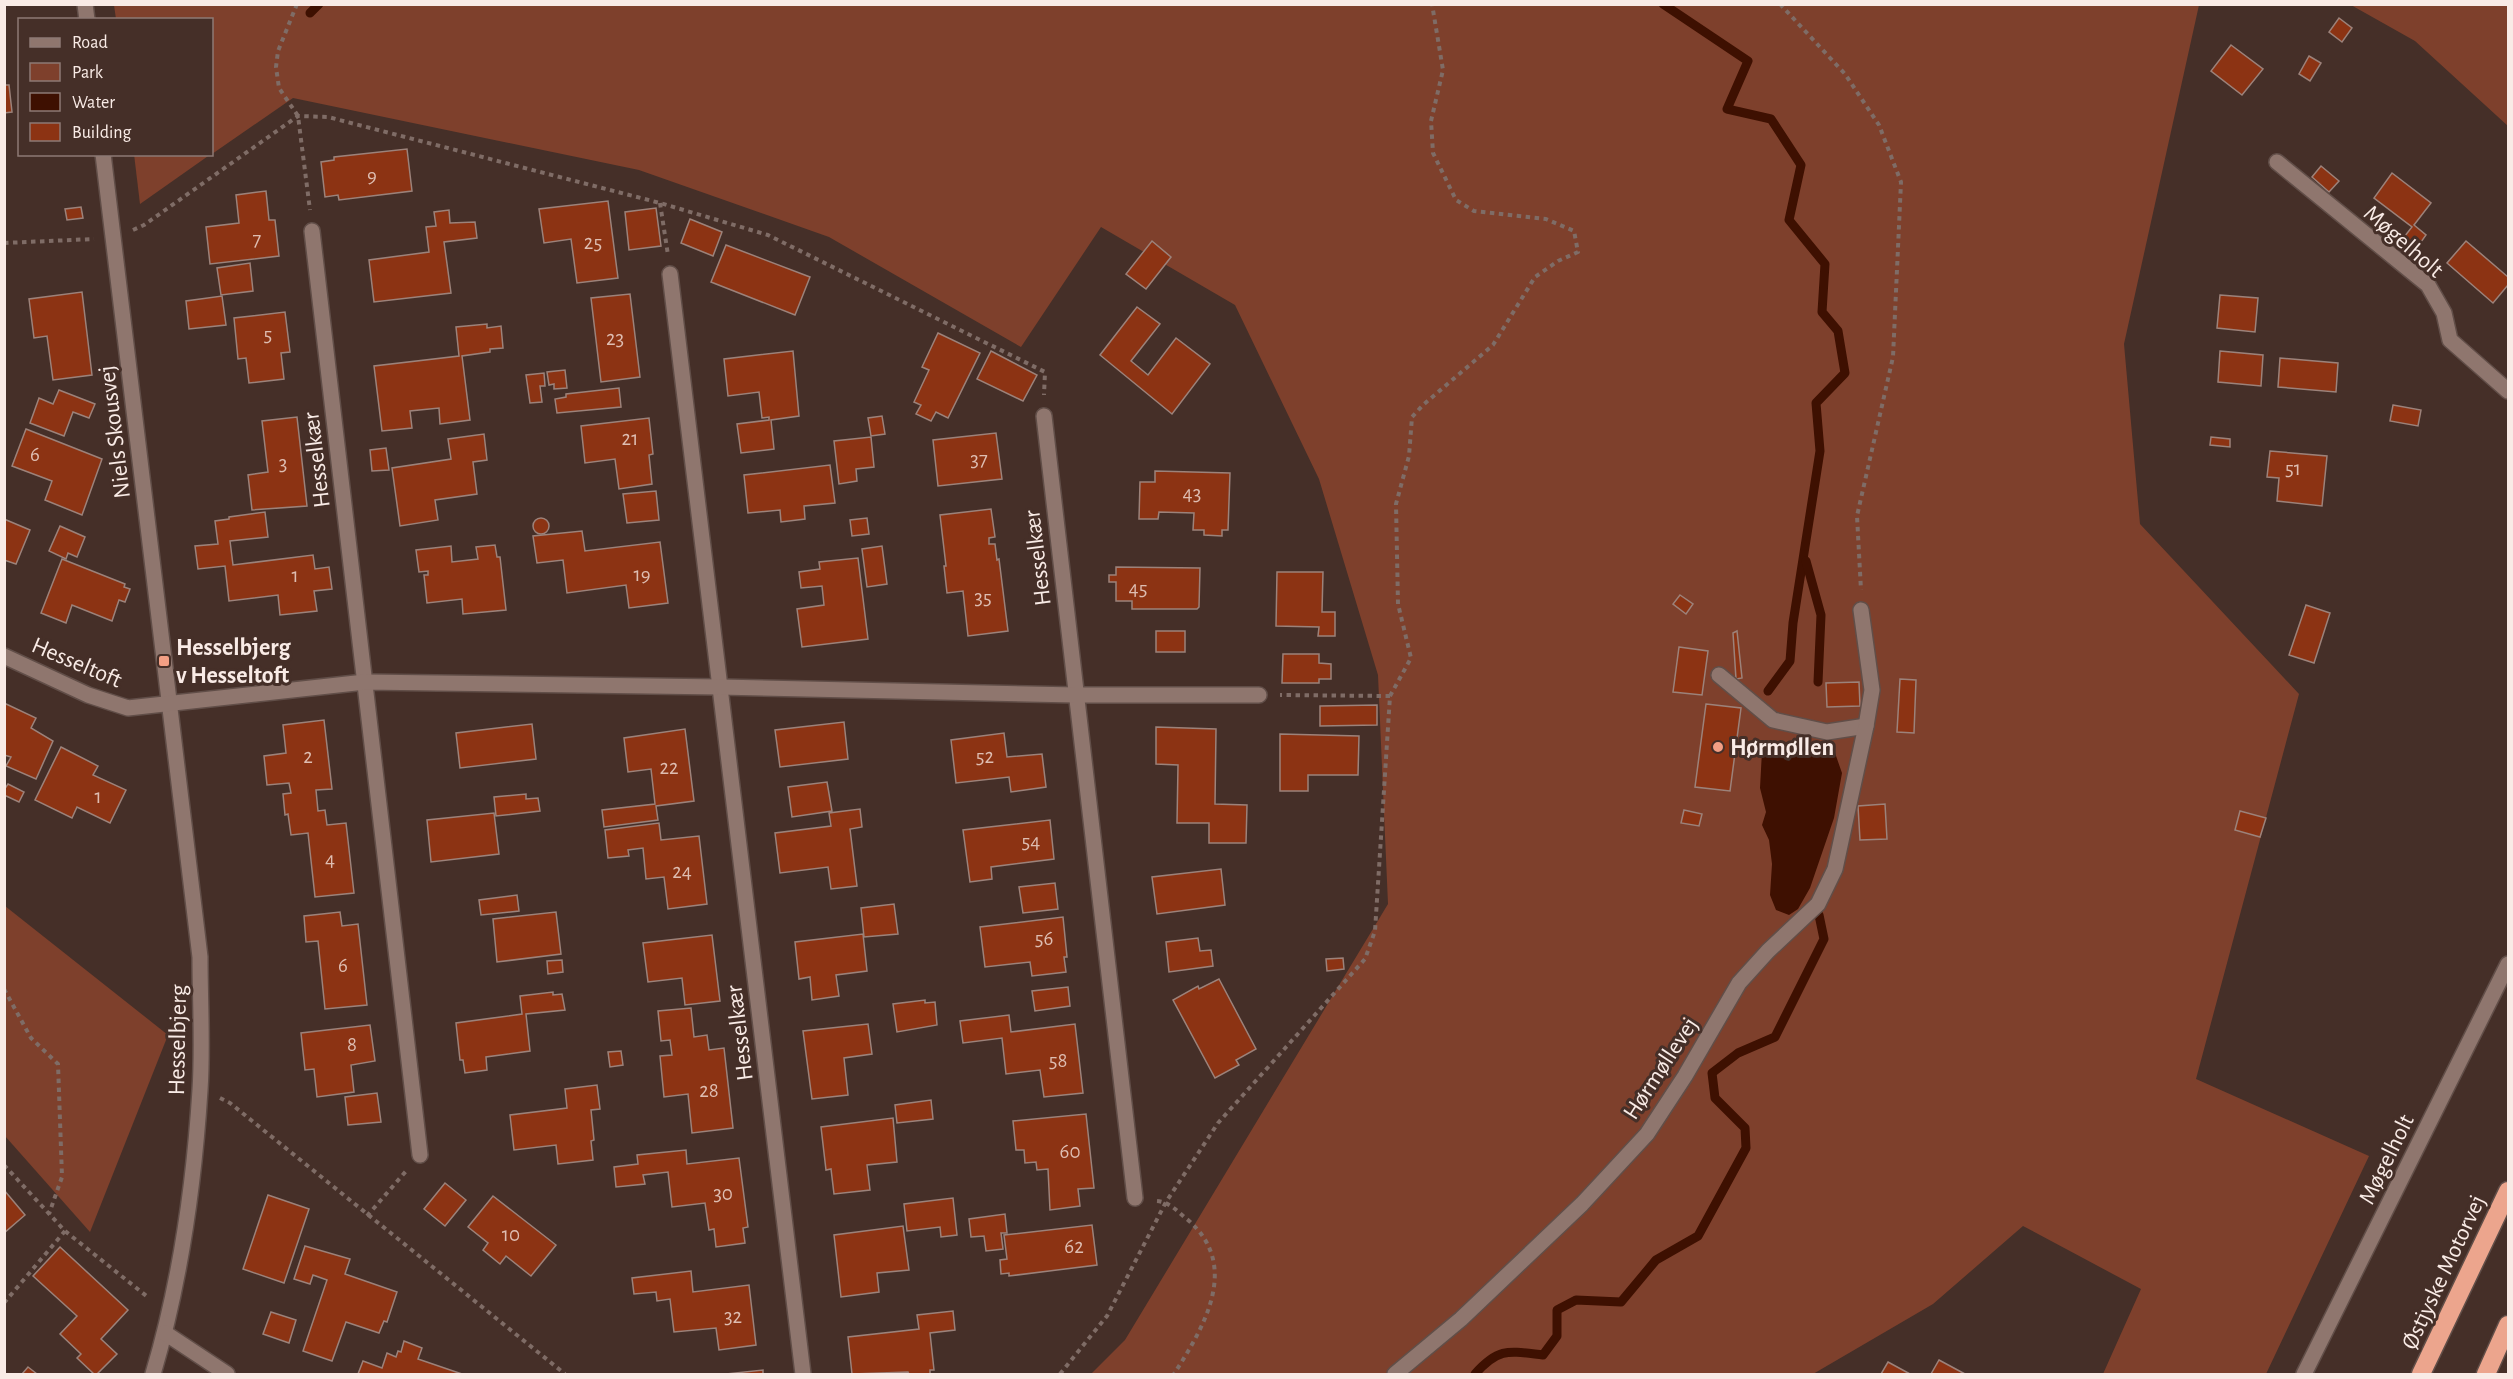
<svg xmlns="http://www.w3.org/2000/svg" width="2513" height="1379" viewBox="0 0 2513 1379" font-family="'Alegreya Sans',sans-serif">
  <rect width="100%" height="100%" fill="#452f28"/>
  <g fill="#7e402c">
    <polygon points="114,5 2199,5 2124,344 2140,524 2299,694 2196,1079 2369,1156 2266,1374 2103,1374 2141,1289 2023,1226 1933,1304 1813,1374 1091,1374 1125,1340 1388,904 1378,675 1319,479 1235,305 1101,227 1021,347 829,237 639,170 293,98 212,154 212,20 116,19"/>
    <polygon points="2351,5 2508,5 2508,126 2415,41"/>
    <polygon points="134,154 211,154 140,204"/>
    <polygon points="5,906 168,1035 90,1232 5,1136"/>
  </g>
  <polygon fill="#3e1001" points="1804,742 1816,744 1835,753 1842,773 1834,818 1810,888 1798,909 1789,915 1776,910 1770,895 1772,864 1769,840 1762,825 1766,812 1760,788 1762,751 1766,747 1792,747"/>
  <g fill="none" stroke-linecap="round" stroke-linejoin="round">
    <g stroke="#3e1001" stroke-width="9">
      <polyline points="1663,4 1748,61 1727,109 1771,119 1801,165 1789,220 1825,264 1822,312 1838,331 1845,373 1816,403 1820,451 1793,623 1790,661 1768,691"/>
      <polyline points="310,13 319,4"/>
      <polyline points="1806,561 1821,615 1818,682"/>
      <path d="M1475,1374c24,-27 34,-23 68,-19l14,-19v-26l19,-10 45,2 35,-42 42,-24 48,-88 -1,-20 -30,-30 -3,-25 26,-20 37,-16 49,-98 -5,-24"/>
    </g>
  </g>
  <g fill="#8c3313" stroke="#9c827a" stroke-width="1.5">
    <polygon points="2339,18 2352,28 2342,42 2329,32"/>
    <polygon points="2231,45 2263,69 2242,95 2211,71"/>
    <polygon points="2309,56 2321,63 2310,81 2299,74"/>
    <polygon points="4,85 9,85 12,112 4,113"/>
    <polygon points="407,149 412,191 339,200 338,195 325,197 321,162 334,160 334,157"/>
    <polygon points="2321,166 2339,181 2329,192 2312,177"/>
    <polygon points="2392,173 2431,203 2414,225 2426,235 2414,252 2401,241 2412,227 2374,198"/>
    <polygon points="266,191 269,220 275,220 279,256 210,264 206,227 239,223 236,195"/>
    <polygon points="608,201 618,278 577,283 571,239 544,243 539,209"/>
    <polygon points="81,207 83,218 67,220 65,209"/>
    <polygon points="656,208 661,246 629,250 625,212"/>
    <polygon points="449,210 450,223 475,222 477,238 444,242 451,293 374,302 369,260 429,252 426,227 436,226 434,212"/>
    <polygon points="690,219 722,232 713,256 681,243"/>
    <polygon points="1152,241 1171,257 1146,289 1126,274"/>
    <polygon points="2466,241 2508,277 2508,285 2493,303 2447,263"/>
    <polygon points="726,245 810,277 795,315 711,282"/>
    <polygon points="250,263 253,291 221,295 217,268"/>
    <polygon points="82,292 92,375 53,380 47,336 34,338 29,299"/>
    <polygon points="630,294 640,377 601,382 591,298"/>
    <polygon points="2220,295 2258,298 2255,332 2217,328"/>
    <polygon points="222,296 226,325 189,329 186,301"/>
    <polygon points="1137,307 1160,324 1131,361 1148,375 1176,338 1210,364 1172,414 1100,355"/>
    <polygon points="285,312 290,352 281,353 284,379 249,383 246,358 238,359 234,318"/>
    <polygon points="487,324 487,328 501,326 503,348 490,349 490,352 462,356 470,420 440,424 439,408 410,411 412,428 382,431 374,366 459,356 456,327"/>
    <polygon points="938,333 980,353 948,418 936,412 931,421 916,414 921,405 914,402 929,370 922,367"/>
    <polygon points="793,351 799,416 771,420 774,449 741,453 737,424 769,420 769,417 762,418 759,392 728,396 724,359"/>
    <polygon points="991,351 1037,375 1023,401 977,379"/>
    <polygon points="2220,351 2263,355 2261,386 2218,382"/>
    <polygon points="2280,358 2338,363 2336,392 2278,387"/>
    <polygon points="565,370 567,388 554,389 554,384 549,385 547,372"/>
    <polygon points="544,373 545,386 540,386 542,402 530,403 526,375"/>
    <polygon points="619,388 621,407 557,413 555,399 566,397 566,394"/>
    <polygon points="59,390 95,404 89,418 73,412 64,436 30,423 39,398 53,404"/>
    <polygon points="2393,405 2421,410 2418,426 2390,421"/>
    <polygon points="882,416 885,434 871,436 868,418"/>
    <polygon points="297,417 307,506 252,510 248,475 268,472 262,421"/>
    <polygon points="649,418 653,454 649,455 652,484 619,489 615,459 585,463 581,426"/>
    <polygon points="26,429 102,459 82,515 45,500 52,481 12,466"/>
    <polygon points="996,433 1002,479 938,486 933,440"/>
    <polygon points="484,434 487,460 473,462 477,494 435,500 438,520 400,526 392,468 451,459 448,439"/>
    <polygon points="871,437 874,467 856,469 857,481 839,484 834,441"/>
    <polygon points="2211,437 2230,439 2230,447 2210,445"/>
    <polygon points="386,448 389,470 372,471 370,450"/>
    <polygon points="2270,451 2327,456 2322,506 2277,501 2279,478 2267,477"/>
    <polygon points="830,465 835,503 804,506 805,519 781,522 780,510 748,513 744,475"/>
    <polygon points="1155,471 1230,473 1228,530 1222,530 1222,536 1204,535 1204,530 1193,530 1194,513 1159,512 1158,519 1139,519 1140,482 1155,482"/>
    <polygon points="656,491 659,520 627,523 623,494"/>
    <polygon points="991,509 995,537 989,538 989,544 995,544 997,560 999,559 1008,631 968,636 963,591 947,593 944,566 946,566 940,515"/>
    <polygon points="265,512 268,537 230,541 233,565 313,555 315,569 329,567 332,589 314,591 317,611 280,615 278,595 229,601 225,566 198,569 195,546 218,544 215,521 229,519 229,517"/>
    <circle cx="541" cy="526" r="8"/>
    <polygon points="867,518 869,534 852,536 850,520"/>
    <polygon points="4,519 30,530 16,564 4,560"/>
    <polygon points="60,526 85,537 77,557 68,553 66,559 49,551"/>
    <polygon points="582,531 585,551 660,542 668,603 629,608 626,585 567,593 563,560 537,563 533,536"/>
    <polygon points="495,545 497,557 500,557 506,610 463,614 462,599 427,603 424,575 428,575 428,571 419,572 416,550 451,546 452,562 478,559 476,547"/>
    <polygon points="882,546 887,584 867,587 862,549"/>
    <polygon points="858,558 868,639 802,647 797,609 824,605 822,586 801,588 799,572 820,569 819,562"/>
    <polygon points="62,559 125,584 124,587 130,589 125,602 119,600 112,621 72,605 66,623 41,613"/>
    <polygon points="1116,567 1200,568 1199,607 1197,609 1132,609 1132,601 1116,601 1116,582 1109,582 1109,575 1116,575"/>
    <polygon points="1277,572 1323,572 1322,612 1335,612 1335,636 1318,636 1319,627 1276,626"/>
    <polygon points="1680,595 1693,604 1686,614 1673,604"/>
    <polygon points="2306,605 2330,613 2314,663 2289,655"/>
    <rect x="1156" y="631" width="29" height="21"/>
    <polygon points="1737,631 1742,678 1736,679 1733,633"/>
    <polygon points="1679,647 1708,651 1702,695 1673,692"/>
    <polygon points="1283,654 1319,654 1319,663 1331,664 1331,679 1319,679 1319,683 1282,683"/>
    <polygon points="1900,679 1916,680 1914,733 1897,732"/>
    <polygon points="1859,682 1860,706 1827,707 1826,683"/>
    <polygon points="4,703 36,718 31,728 53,741 36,779 6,766 11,757 4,755"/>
    <polygon points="1706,704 1741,708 1730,791 1695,787"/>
    <polygon points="1377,705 1377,725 1320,726 1320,706"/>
    <polygon points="324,720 332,789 316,790 318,811 325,810 327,825 346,823 354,893 315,897 308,833 291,835 288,814 285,815 283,794 291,793 289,783 267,785 264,756 286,753 283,725"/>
    <polygon points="844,722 848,759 780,767 775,730"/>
    <polygon points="532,724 536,759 460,768 456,733"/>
    <polygon points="1156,727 1216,729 1215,804 1247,805 1246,843 1209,843 1209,823 1177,823 1178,765 1156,764"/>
    <polygon points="685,729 694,801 656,806 658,820 604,827 602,810 655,804 651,769 628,772 624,738"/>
    <polygon points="1004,733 1007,757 1042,754 1046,787 1011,792 1009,777 956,783 951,740"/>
    <polygon points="1280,734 1359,736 1358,775 1308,775 1308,791 1280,791"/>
    <polygon points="61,747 98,766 93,775 126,790 110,823 77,807 72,818 35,800"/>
    <polygon points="827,782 832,811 792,817 788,787"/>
    <polygon points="8,784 24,792 19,802 4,795 4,786 6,787"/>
    <polygon points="526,794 526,799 538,798 540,811 496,816 494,797"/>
    <polygon points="1885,804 1887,839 1860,840 1858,806"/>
    <polygon points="860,809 862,827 850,829 857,886 831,889 828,867 780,873 775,833 831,826 829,813"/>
    <polygon points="1684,810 1702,814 1699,826 1681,823"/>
    <polygon points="2240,811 2266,818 2260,837 2235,830"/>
    <polygon points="494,813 499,854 431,862 427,820"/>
    <polygon points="1050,820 1054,859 991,867 992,879 970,882 963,830"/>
    <polygon points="659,823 661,840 699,836 707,904 668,909 664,877 646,879 643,848 628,850 629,856 608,858 605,830"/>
    <polygon points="1221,869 1225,905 1157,914 1152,877"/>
    <polygon points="1055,883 1058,909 1023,913 1019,887"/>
    <polygon points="517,895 519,911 481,915 479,900"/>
    <polygon points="894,904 898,934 864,937 861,908"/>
    <polygon points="340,912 342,926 358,924 367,1005 325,1009 318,941 306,942 304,916"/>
    <polygon points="556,912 561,954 497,962 493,919"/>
    <polygon points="1063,917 1067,957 1064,957 1066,972 1032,976 1030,962 985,967 980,927"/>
    <polygon points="863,934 867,971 836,975 839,996 812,1000 810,977 799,979 795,942"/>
    <polygon points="712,935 720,1001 685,1005 682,978 648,982 643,943"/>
    <polygon points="1198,938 1200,951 1211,950 1213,966 1169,972 1166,942"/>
    <polygon points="1343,958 1344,969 1327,971 1326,959"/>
    <polygon points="562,960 563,972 548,974 547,961"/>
    <polygon points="1219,979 1256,1049 1236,1060 1239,1065 1215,1078 1173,1000 1198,986 1199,989"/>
    <polygon points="1068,987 1070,1006 1035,1011 1032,991"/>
    <polygon points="553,992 553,995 562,994 565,1010 526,1014 530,1051 486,1057 487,1070 465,1073 463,1060 460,1060 456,1023 522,1014 520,996"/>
    <polygon points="925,1000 925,1003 935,1002 937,1025 897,1032 893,1004"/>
    <polygon points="691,1008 694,1037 707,1035 709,1050 724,1048 733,1128 692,1133 688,1094 664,1097 660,1056 672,1055 670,1040 661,1041 658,1011"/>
    <polygon points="1009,1015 1011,1032 1075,1024 1083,1093 1044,1097 1040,1070 1006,1074 1002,1038 963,1043 960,1021"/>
    <polygon points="868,1024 872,1054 844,1058 848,1095 812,1099 803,1031"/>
    <polygon points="370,1025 375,1061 351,1065 354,1092 317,1097 314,1069 305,1070 301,1033"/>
    <polygon points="621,1051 623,1065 610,1067 608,1052"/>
    <polygon points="597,1085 600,1109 591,1110 594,1140 591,1141 593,1160 558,1164 556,1145 514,1150 510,1115 567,1108 565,1089"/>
    <polygon points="377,1093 381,1122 348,1125 345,1097"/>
    <polygon points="931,1100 933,1119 897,1123 895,1105"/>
    <polygon points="1086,1114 1094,1188 1078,1189 1080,1206 1050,1210 1048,1169 1037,1170 1036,1162 1025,1163 1024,1150 1016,1150 1013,1121"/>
    <polygon points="893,1118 897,1162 867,1165 870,1190 834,1194 831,1169 826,1170 821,1127"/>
    <polygon points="686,1150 687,1164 739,1158 748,1227 743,1228 745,1243 716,1247 714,1229 709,1230 705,1203 672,1207 668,1172 643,1175 645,1184 616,1187 614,1167 638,1164 637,1155"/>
    <polygon points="445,1183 466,1200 445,1226 424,1209"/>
    <polygon points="4,1190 25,1215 4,1233"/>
    <polygon points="268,1195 309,1209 284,1283 243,1269"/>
    <polygon points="493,1196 556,1245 531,1276 506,1256 500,1264 483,1250 488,1243 468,1227"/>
    <polygon points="953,1198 957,1235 941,1237 940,1227 907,1231 904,1204"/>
    <polygon points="1005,1214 1007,1233 1001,1233 1003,1249 986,1251 984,1236 971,1237 969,1219"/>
    <polygon points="1092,1225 1097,1265 1009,1276 1009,1273 1001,1274 1000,1260 1007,1259 1004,1235"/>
    <polygon points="903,1226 909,1270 877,1273 879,1292 841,1297 834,1235"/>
    <polygon points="305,1246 350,1259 345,1274 397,1292 387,1322 384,1321 379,1333 346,1322 332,1361 303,1351 327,1280 313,1275 310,1284 294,1279"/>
    <polygon points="60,1247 128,1310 101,1339 117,1354 97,1374 94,1374 77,1358 81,1354 60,1334 77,1316 33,1276"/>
    <polygon points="691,1271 693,1292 749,1285 756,1345 719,1350 716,1328 674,1332 670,1299 657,1301 656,1292 634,1294 632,1278"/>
    <polygon points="953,1311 955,1330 930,1333 934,1370 930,1370 930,1374 909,1374 908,1372 852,1374 848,1337 919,1329 917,1315"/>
    <polygon points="271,1312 296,1320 289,1343 263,1334"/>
    <polygon points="404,1341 422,1348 418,1359 462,1374 358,1374 363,1361 382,1368 387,1353 396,1357 398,1351 401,1352"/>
    <polygon points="1939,1360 1965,1374 1931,1374"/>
    <polygon points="1888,1362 1910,1374 1881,1374"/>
    <polygon points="28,1367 37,1374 22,1374"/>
    <polygon points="763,1370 763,1374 726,1374"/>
  </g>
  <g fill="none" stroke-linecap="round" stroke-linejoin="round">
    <g stroke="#614e48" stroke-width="18">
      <g id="street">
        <polyline points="85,4 87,20"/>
        <path d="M103,154l97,803c0,44 3,89 0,133 -6,96 -20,193 -47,284"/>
        <polyline points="2277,162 2428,285 2444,313 2450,340 2508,391"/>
        <polyline points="312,231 420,1155"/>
        <polyline points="670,274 803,1374"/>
        <polyline points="1044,416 1135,1198"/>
        <polyline points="4,656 88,695 128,708 365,682 720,687 1076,695 1259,695"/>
        <polyline points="1719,675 1773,720 1827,732 1866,726"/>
        <polyline points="165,1333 227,1374"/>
        <polyline points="1395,1374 1461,1319 1582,1204 1647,1134 1685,1076 1739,983 1768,951 1818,904 1835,869 1866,726 1872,690 1861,610"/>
        <polyline points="2304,1374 2508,964"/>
      </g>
    </g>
    <g stroke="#614e48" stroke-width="21">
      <g id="highway">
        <polyline points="2421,1374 2508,1191"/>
        <polyline points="2486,1374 2508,1325"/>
      </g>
    </g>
    <g stroke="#7f6c66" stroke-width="4" stroke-dasharray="4.5 4.5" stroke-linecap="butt">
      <polyline points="297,4 278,51 276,67 279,88 298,116 310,210"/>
      <polyline points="1780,4 1845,74 1879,125 1901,182 1893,357 1857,516 1861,590"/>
      <polyline points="660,203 668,255"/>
      <polyline points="133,230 144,225 298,116 328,117 660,203 768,235 1045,372 1044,395"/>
      <polyline points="4,243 94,239"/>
      <polyline points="1390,696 1411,658 1398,604 1396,504 1409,456 1412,417 1423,405 1493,345 1535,277 1558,261 1578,252 1574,231 1546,219 1474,211 1456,200 1433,153 1431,121 1443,70 1432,4"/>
      <polyline points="4,989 31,1038 58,1064 62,1177 49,1214"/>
      <polyline points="220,1098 230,1103 565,1374"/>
      <polyline points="4,1165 65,1231 149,1298"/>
      <path d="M1157,1201c13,1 21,11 31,19 53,46 16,107 -14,154"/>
      <polyline points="367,1216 407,1170"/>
      <polyline points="4,1303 65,1231"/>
      <polyline points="1060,1374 1107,1316 1166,1202 1218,1123 1365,959 1375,931 1390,696 1280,695"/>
    </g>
    <use href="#street" stroke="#8f766e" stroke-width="15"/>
    <use href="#highway" stroke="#eca58d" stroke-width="18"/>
  </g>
  <g fill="#f39f84" stroke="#452f28" stroke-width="2">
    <rect x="158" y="655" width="12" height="12" rx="3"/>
    <circle cx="1718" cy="747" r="6"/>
  </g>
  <g text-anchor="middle" stroke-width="6" stroke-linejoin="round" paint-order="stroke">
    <g font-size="21" fill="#debdb1">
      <text x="372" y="182">9</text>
      <text x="257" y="246">7</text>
      <text x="593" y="249">25</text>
      <text x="268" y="341">5</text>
      <text x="615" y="345">23</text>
      <text x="630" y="445">21</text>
      <text x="35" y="461">6</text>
      <text x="979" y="466">37</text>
      <text x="283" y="470">3</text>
      <text x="2293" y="475">51</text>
      <text x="1192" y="500">43</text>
      <text x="642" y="581">19</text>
      <text x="295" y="582">1</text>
      <text x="1138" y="595">45</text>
      <text x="983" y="604">35</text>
      <text x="308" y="763">2</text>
      <text x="985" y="763">52</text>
      <text x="669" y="774">22</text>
      <text x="98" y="803">1</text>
      <text x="1031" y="848">54</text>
      <text x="330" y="866">4</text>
      <text x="682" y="878">24</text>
      <text x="1044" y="945">56</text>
      <text x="343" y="972">6</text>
      <text x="352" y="1051">8</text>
      <text x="1058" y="1067">58</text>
      <text x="709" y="1097">28</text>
      <text x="1070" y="1158">60</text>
      <text x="723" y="1200">30</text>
      <text x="511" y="1241">10</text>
      <text x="1074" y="1253">62</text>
      <text x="733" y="1323">32</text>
    </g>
    <g font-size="24" fill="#f9ebe6" stroke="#452f28">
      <text transform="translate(2404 241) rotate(41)" y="8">Møgelholt</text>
      <text transform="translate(114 432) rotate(-97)" y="8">Niels Skousvej</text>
      <text transform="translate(316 460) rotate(-97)" y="8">Hesselkær</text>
      <text transform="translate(1037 558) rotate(-97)" y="8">Hesselkær</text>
      <text transform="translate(77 662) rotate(23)" y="8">Hesseltoft</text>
      <text transform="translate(739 1033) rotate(-97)" y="8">Hesselkær</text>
      <text transform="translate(177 1040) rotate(-89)" y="8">Hesselbjerg</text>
      <text transform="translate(1660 1068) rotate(-57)" y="8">Hørmøllevej</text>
      <text transform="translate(2386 1159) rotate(-64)" y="8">Møgelholt</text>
      <text transform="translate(2443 1272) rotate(-65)" y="8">Østjyske Motorvej</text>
    </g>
    <g font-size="24" font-weight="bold" fill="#f9ebe6" stroke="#452f28" text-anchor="start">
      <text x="176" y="655">Hesselbjerg<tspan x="176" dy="28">v Hesseltoft</tspan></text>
      <text x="1730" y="755">Hørmøllen</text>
    </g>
  </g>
  <rect width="2513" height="1379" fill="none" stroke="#f9ebe6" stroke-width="12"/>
  <rect x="18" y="18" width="195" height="138" fill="#452f28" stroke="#8d7a74" stroke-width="1.5"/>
  <rect x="30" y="38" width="30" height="9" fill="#8f766e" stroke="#8d7a74" stroke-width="1.5"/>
  <text x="72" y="48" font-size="18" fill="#f9ebe6">Road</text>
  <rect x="30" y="63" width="30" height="18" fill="#7e402c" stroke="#8d7a74" stroke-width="1.5"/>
  <text x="72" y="78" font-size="18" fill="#f9ebe6">Park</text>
  <rect x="30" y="93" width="30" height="18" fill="#3e1001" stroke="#8d7a74" stroke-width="1.5"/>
  <text x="72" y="108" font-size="18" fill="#f9ebe6">Water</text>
  <rect x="30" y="123" width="30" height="18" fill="#8c3313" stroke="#8d7a74" stroke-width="1.5"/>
  <text x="72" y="138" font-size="18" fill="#f9ebe6">Building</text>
</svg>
